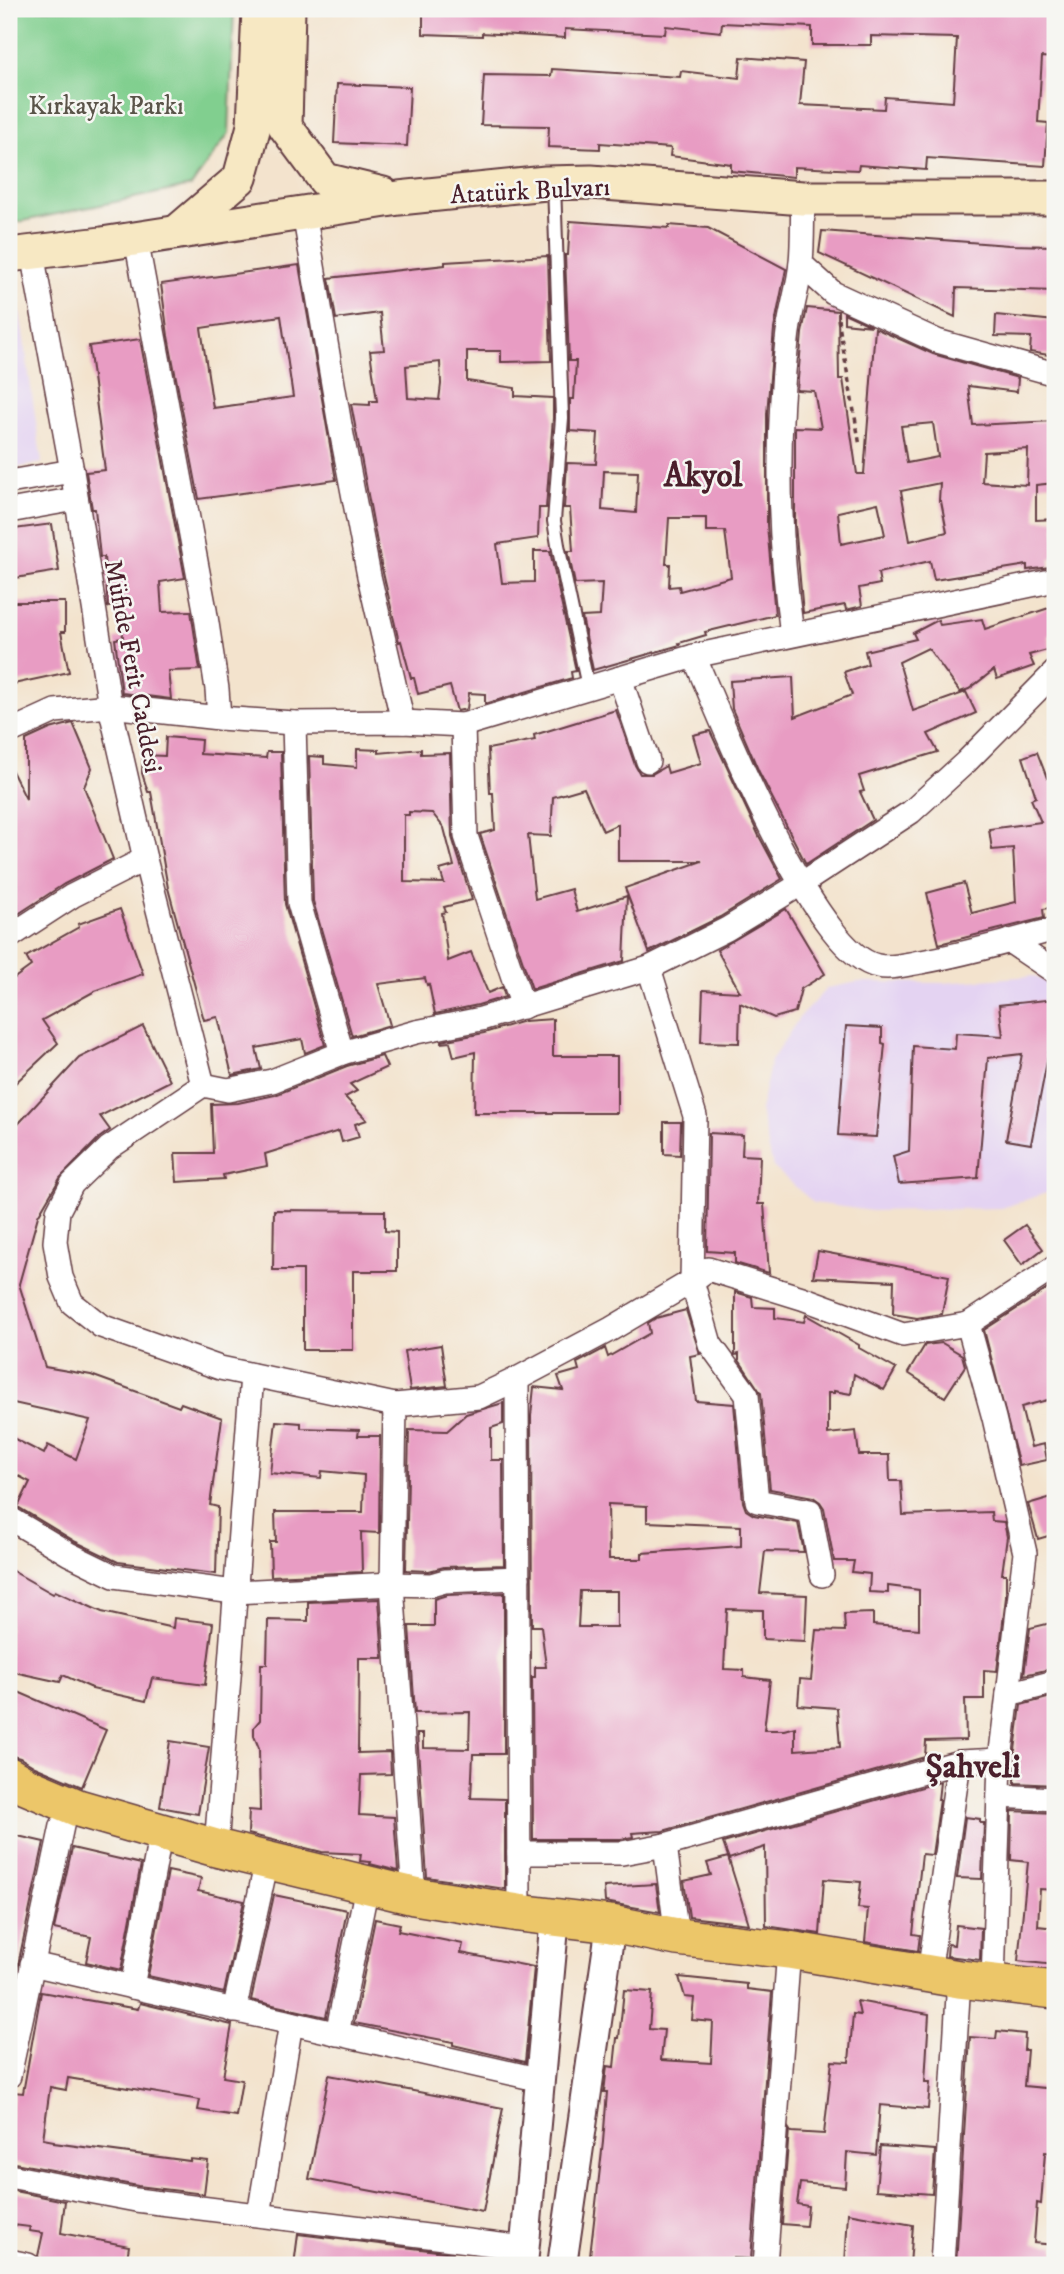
<svg xmlns="http://www.w3.org/2000/svg" width="1064" height="2274" viewBox="0 0 1064 2274" font-family="'IM FELL DW Pica',serif">
  <rect width="100%" height="100%" fill="#f6f6f2"/>
  <filter id="ink" filterUnits="userSpaceOnUse"><feTurbulence type="fractalNoise" baseFrequency=".0143" numOctaves="2"/><feDisplacementMap in="SourceGraphic" scale="14" xChannelSelector="R" yChannelSelector="G"/><feConvolveMatrix kernelMatrix="1 2 1 2 8 2 1 2 1" color-interpolation-filters="sRGB"/></filter>
  <filter id="wash" filterUnits="userSpaceOnUse"><feTurbulence type="fractalNoise" baseFrequency=".00686" numOctaves="4" result="noise"/><feDisplacementMap in="SourceGraphic" scale="28" xChannelSelector="R" yChannelSelector="G"/><feGaussianBlur stdDeviation="1.57" result="paint"/><feColorMatrix in="noise" values="0 0 0 0 0 0 0 0 0 0 0 0 0 0 0 0 0 1.4 0 .05"/><feComposite in="paint" operator="in"/></filter>
  <g filter="url(#wash)">
    <rect width="100%" height="100%" fill="#f3e3cd"/>
    <g fill="#e4d3f2">
      <polygon points="9,302 20,313 42,463 9,469"/>
      <polygon points="1032,976 1055,985 1055,1190 1002,1208 872,1211 814,1203 773,1167 760,1111 771,1061 799,1018 827,988 858,982 943,983"/>
    </g>
    <polygon fill="#81cf8f" stroke="#66775d" stroke-width="2" points="9,9 234,9 229,133 191,186 9,224"/>
    <g id="blocks">
      <g fill="#e89cc3" fill-rule="evenodd">
        <polygon points="423,9 1055,9 1053,58 1042,57 1038,122 1048,123 1045,166 927,158 926,170 859,165 858,170 794,167 794,177 731,171 731,164 670,156 671,148 600,143 600,149 548,147 549,126 481,125 484,75 551,76 552,69 680,77 681,71 739,78 741,57 804,62 800,105 884,109 885,97 953,102 957,38 871,36 871,45 812,45 812,27 722,23 721,32 666,26 665,34 565,29 565,38 482,33 482,36 423,34"/>
        <polygon points="337,84 410,87 407,146 334,143"/>
        <path d="M570,221l99,7v-3l39,3 78,41 -12,60 -7,85v111l8,90 -70,17 1,3 -27,8 1,2 -87,25 -11,-53 18,-1 2,-33 -27,1 -7,-33h5l-3,-43h-6l3,-45 29,1 2,-31 -28,-2v-32h4l2,-38h-7l-4,-106h3zM604,471l34,1 -2,41 -34,-3zM669,518h37v13h19l6,46 -51,14 -1,-5 -10,1 1,-23h-4z"/>
        <polygon points="822,231 1009,245 1055,246 1055,291 956,288 955,317 819,253"/>
        <path d="M548,256l3,105 -50,1v-11h-34v30l48,7v8l38,2v20l-7,90h-7l-1,30 -41,6 5,39 32,-1v-31h16l26,120 -5,1 1,6 -87,26v-10l-16,-1 -2,16 -10,2 -7,-25 -32,8 -4,-16h-3l-10,-37 -2,1 -18,-78 -30,-160 19,1v-4h7l-7,-50 14,-1 -4,-37 -44,6 -7,-41 116,-13v-3zM440,362l1,22 -2,16 -31,-2 -2,-32z"/>
        <path d="M299,265l37,215 -137,19 -31,-163 -7,-52zM281,316l12,81 -80,11 -12,-80z"/>
        <path d="M807,308l31,3 1,68h4l14,95h7l11,-146 58,26 85,24 -1,14 -49,-6 5,39 82,-4v62l-19,2v35l19,-1v39h-5v9l-23,3v-5l-93,15 -4,-19 -52,12 2,11 -21,4 3,18 -16,4 -1,-5 -42,8 -8,-89v-97l26,1 -7,-37 -17,-1 5,-57zM933,423l5,34 -31,6 -6,-37zM1028,449l-1,36 -45,-3 2,-30zM940,483l-1,18h2l6,31 -37,9 -9,-50zM878,503l7,32 -44,9 -3,-32z"/>
        <polygon points="844,313 872,326 844,323"/>
        <polygon points="996,315 1055,321 1055,356 1030,352 1031,337 995,336"/>
        <polygon points="140,339 185,578 160,582 162,612 191,611 200,670 168,671 171,699 122,693 115,639 123,638 121,606 108,607 104,557 100,557 95,509 92,509 86,472 105,470 89,346"/>
        <polygon points="52,524 59,571 9,579 9,532 15,531 14,529"/>
        <polygon points="9,602 65,602 65,632 61,632 69,672 9,685"/>
        <polygon points="1055,606 1055,633 1048,636 1051,649 1029,655 1034,666 997,679 994,670 969,689 960,692 928,648 899,662 913,711 966,692 976,713 928,734 938,752 859,776 864,791 860,792 873,820 806,864 759,772 732,709 730,681 793,677 795,717 852,695 844,672 868,664 865,651 916,639 913,633 938,620 940,625 982,619 985,629"/>
        <polygon points="616,710 635,765 640,774 652,774 666,766 668,773 701,763 693,735 710,731 759,836 782,879 720,917 649,952 625,888 702,861 618,861 618,824 603,831 584,788 553,797 551,836 528,835 535,899 571,889 577,912 627,896 624,961 532,989 480,834 495,830 493,793 490,793 488,749 535,740 534,735"/>
        <polygon points="73,723 92,768 84,787 113,859 64,884 9,920 9,765 26,799 26,740 50,729"/>
        <polygon points="166,737 201,740 200,754 266,758 267,752 281,752 285,904 325,1045 305,1053 302,1039 256,1048 261,1069 232,1075 218,1017 204,1020 168,888 151,792 148,792 142,773 143,755 165,756"/>
        <path d="M357,749l22,1v3l42,-4v5l29,-1 2,84 20,63 -28,7 2,5 -4,1 6,48 23,-9 17,41 14,-6 3,10 -27,8 -43,9 -6,-30 -2,1 -2,-7 -47,6 12,41 -38,11 -39,-135 -4,-145 15,1v7l33,3zM409,812l23,1 12,15 10,38 -14,4 4,13 -40,-1v-67h5z"/>
        <polygon points="1037,752 1047,778 1055,775 1055,850 1053,846 1055,907 1043,909 1044,918 939,944 927,893 964,883 972,913 1016,902 1013,848 992,850 989,829 1041,822 1031,799 1036,797 1023,757"/>
        <polygon points="120,909 143,974 95,991 42,1020 58,1043 9,1089 9,982 31,966 26,957 79,927 78,924"/>
        <polygon points="786,909 825,974 801,989 795,1012 774,1018 740,1003 739,1043 701,1042 703,990 740,992 717,950"/>
        <polygon points="1055,999 1055,1050 1049,1051 1031,1144 1006,1140 1022,1054 988,1058 978,1178 899,1184 893,1156 909,1151 913,1046 955,1049 956,1033 1003,1036 999,1005"/>
        <polygon points="553,1019 553,1056 617,1056 617,1113 474,1113 475,1052 454,1057 450,1042 441,1043 441,1041 484,1033 524,1021"/>
        <polygon points="143,1026 170,1081 100,1116 110,1130 99,1138 60,1178 38,1216 19,1284 45,1367 91,1375 179,1407 181,1403 222,1418 210,1505 218,1507 216,1574 118,1562 76,1542 18,1507 30,1482 9,1471 9,1436 44,1454 48,1445 76,1459 90,1420 9,1402 9,1134 79,1058"/>
        <polygon points="846,1026 882,1028 882,1043 885,1044 876,1137 838,1135"/>
        <polygon points="382,1056 387,1067 350,1084 357,1091 345,1097 367,1120 355,1124 359,1137 342,1142 339,1131 265,1154 267,1166 223,1175 224,1179 177,1182 175,1153 213,1153 211,1104 238,1103 275,1095 347,1066"/>
        <polygon points="664,1122 681,1122 680,1155 664,1154"/>
        <polygon points="709,1133 743,1135 742,1155 760,1156 758,1204 764,1204 769,1273 735,1263 735,1253 707,1251"/>
        <polygon points="274,1210 385,1211 385,1231 397,1232 397,1271 353,1271 353,1350 303,1350 303,1270 273,1270"/>
        <polygon points="1025,1225 1043,1249 1022,1265 1004,1240"/>
        <polygon points="818,1251 949,1276 942,1314 917,1318 893,1314 894,1281 813,1277"/>
        <polygon points="1055,1284 1055,1398 1021,1407 1031,1447 1044,1444 1047,1460 1019,1466 984,1330"/>
        <path d="M735,1292l17,5 1,10 22,1v10l29,4 2,-7 53,30v3l37,21 -12,21 -30,-16 -3,20 -17,-3v2h-6v41l28,-3 3,24h30l1,26h11l2,34 88,-3 1,9 12,1 3,15 -5,37h4v23l-9,74 -13,-1v29h-19l1,41 -40,1 -1,16 -262,74 -31,2 1,4 -12,2h-88l-1,-162h3v-10h11l-5,-41h-9l-1,-210 3,-29 29,3 -5,-14 21,-6 -2,-7 27,-14 1,-1 3,9 42,-24 -2,-10 8,-5 30,-8 14,44 -10,2 6,45 38,3 9,98 3,8 8,5 44,8 6,29 -39,-1 -5,42 47,2 -2,46 -42,-2v-29l-36,-1 -3,60 20,1v7l26,3 -6,50h20l11,-3v23l45,-3 -3,-39 -39,-3 2,-26 11,1 5,-50 29,1 -1,-17 29,-1v12l46,4v-39l-31,-4v7l-19,-1 1,-18 -18,-2 2,-11h-20l-10,-53 -4,-6 -7,-5 -43,-8 -9,-96 -22,-33v-6l-4,1zM608,1504l39,2v16l94,4v20l-99,7v6h-33zM580,1591h37v36h-39z"/>
        <polygon points="942,1343 962,1355 965,1366 945,1397 908,1373 925,1345"/>
        <polygon points="441,1345 447,1386 410,1390 404,1351"/>
        <polygon points="503,1403 503,1424 491,1428 491,1460 503,1460 504,1565 444,1567 429,1571 406,1570 409,1430 447,1431 466,1414"/>
        <polygon points="276,1421 301,1423 301,1428 359,1430 358,1436 380,1436 379,1533 361,1532 362,1572 271,1576 270,1542 276,1542 275,1512 363,1512 364,1475 322,1471 321,1478 270,1473"/>
        <polygon points="1055,1496 1055,1534 1038,1539 1028,1504"/>
        <polygon points="9,1569 53,1594 55,1591 102,1612 173,1628 174,1618 213,1623 205,1685 152,1678 146,1701 92,1689 92,1688 63,1675 60,1682 9,1671"/>
        <polygon points="504,1593 504,1754 473,1754 471,1798 505,1799 505,1889 427,1877 417,1734 423,1734 423,1748 469,1749 470,1712 415,1713 409,1626 434,1626 434,1599 447,1595"/>
        <polygon points="379,1599 383,1658 359,1658 358,1753 390,1752 391,1774 361,1775 359,1815 394,1817 398,1871 370,1864 371,1862 360,1861 361,1854 322,1852 248,1834 249,1810 260,1811 259,1748 254,1736 254,1727 260,1720 261,1664 267,1664 268,1620 308,1621 308,1602"/>
        <polygon points="1055,1622 1055,1668 1024,1675 1030,1628"/>
        <polygon points="9,1688 106,1730 82,1787 35,1767 20,1758 9,1755"/>
        <polygon points="1055,1696 1055,1785 1015,1783 1015,1750 1021,1705"/>
        <polygon points="170,1741 209,1747 198,1814 160,1807"/>
        <polygon points="940,1782 938,1800 940,1800 932,1855 922,1854 913,1934 920,1935 918,1951 865,1942 868,1909 858,1908 861,1882 824,1879 820,1934 766,1926 765,1847 729,1859 723,1843"/>
        <polygon points="1012,1811 1055,1813 1055,1890 1040,1889 1038,1926 1055,1928 1055,1965 1018,1961 1028,1862 1011,1860"/>
        <polygon points="965,1817 980,1819 980,1823 984,1823 982,1879 957,1878"/>
        <polygon points="9,1834 44,1842 15,1979 9,1979"/>
        <polygon points="72,1848 141,1864 121,1970 86,1962 91,1937 54,1929"/>
        <polygon points="728,1857 749,1924 689,1917 684,1881 711,1875 707,1863"/>
        <polygon points="168,1871 201,1878 198,1891 244,1901 224,1993 148,1976"/>
        <polygon points="656,1884 660,1912 605,1902 604,1887"/>
        <polygon points="274,1895 347,1910 326,2017 251,2000"/>
        <polygon points="375,1919 400,1924 398,1931 463,1944 461,1953 534,1967 525,2062 453,2045 453,2042 354,2023"/>
        <polygon points="956,1925 981,1928 980,1960 947,1956 948,1944 954,1945"/>
        <polygon points="679,1977 747,1984 747,1989 772,1992 751,2259 733,2258 732,2265 589,2265 603,2142 607,2092 604,2092 605,2084 607,2066 614,2067 617,2038 619,2038 624,1990 652,1992 649,2029 664,2030 661,2060 711,2063 713,2022 692,2020 694,1998 685,1997"/>
        <polygon points="41,1992 138,2009 140,2003 232,2025 223,2077 242,2080 236,2116 198,2110 200,2100 68,2078 66,2090 50,2087 43,2139 54,2141 54,2143 190,2161 190,2159 208,2161 204,2194 138,2186 9,2162 9,2130 14,2092 23,2093"/>
        <polygon points="857,2001 929,2014 925,2082 930,2082 928,2109 880,2105 876,2155 847,2152 845,2187 800,2183 797,2204 808,2206 806,2226 782,2224 789,2129 791,2132 824,2134 832,2061 849,2062 853,2014 860,2015"/>
        <polygon points="997,2031 1025,2034 1024,2050 1027,2050 1024,2086 1055,2089 1055,2153 1045,2152 1041,2204 1037,2203 1034,2243 1055,2245 1055,2263 1046,2262 1046,2265 956,2265 970,2037 996,2039"/>
        <polygon points="329,2075 503,2108 483,2212 309,2179"/>
        <polygon points="880,2146 935,2150 932,2194 876,2190"/>
        <polygon points="9,2190 65,2201 61,2233 129,2246 126,2265 42,2264 38,2256 43,2233 29,2231 30,2227 13,2225 14,2221 9,2220"/>
        <polygon points="848,2213 913,2225 910,2265 845,2265"/>
        <polygon points="298,2234 453,2253 452,2265 294,2265"/>
      </g>
    </g>
  </g>
  <g filter="url(#ink)">
    <use href="#blocks" fill-opacity="0" stroke="#633c43" stroke-width="2"/>
    <g fill="none" stroke-linecap="round" stroke-linejoin="round">
      <g stroke="#633c43" stroke-width="16">
        <polyline id="service" points="554,184 562,418 554,521 558,545 588,687"/>
      </g>
      <g stroke="#633c43" stroke-width="26">
        <g id="minor">
          <polyline points="304,213 340,425 369,576 403,722"/>
          <polyline points="136,239 205,610 217,689 219,718"/>
          <polyline points="32,253 72,471 110,706 145,859 203,1085"/>
          <polyline points="801,264 833,293 937,341 1055,374"/>
          <polyline points="9,482 72,471"/>
          <polyline points="9,511 76,499"/>
          <path d="M792,634c-14,-97 -16,-195 -5,-293 2,-27 12,-53 14,-79 2,-21 1,-43 2,-64"/>
          <path d="M694,656c26,61 120,299 184,310 14,3 29,-2 43,-4 45,-8 90,-21 134,-33"/>
          <polyline points="620,678 648,761"/>
          <polyline points="294,723 299,903 342,1053"/>
          <polyline points="463,725 466,836 523,1007"/>
          <polyline points="9,732 55,711 110,706 219,718 294,723 403,722 463,725 694,656 1055,580"/>
          <polyline points="9,937 72,896 145,859"/>
          <polyline points="1009,941 1055,972"/>
          <polyline points="649,968 695,1116 692,1281 611,1329 517,1379 479,1397 395,1405 220,1368 101,1326 72,1303 61,1277 55,1242 58,1211 72,1184 109,1148 203,1085 228,1090 272,1081 342,1053 416,1032 481,1019 649,968 727,929 801,884 911,812 966,762 1055,672"/>
          <polyline points="968,1324 994,1418 1025,1553 1000,1760 993,1983"/>
          <polyline points="517,1379 519,1913"/>
          <polyline points="395,1405 392,1584 414,1896"/>
          <polyline points="9,1518 69,1554 114,1576 234,1592 392,1584 431,1585 445,1581 518,1578"/>
          <polyline points="822,1575 810,1511 757,1501 747,1395 710,1344 692,1281 708,1269 802,1298 903,1335 968,1324 1055,1267"/>
          <polyline points="1008,1694 1055,1682"/>
          <polyline points="999,1796 1055,1799"/>
          <polyline points="665,1845 677,1937"/>
          <polyline points="216,1848 252,1375"/>
          <polyline points="519,1853 622,1853 665,1845 959,1762 1000,1760"/>
          <polyline points="32,1964 541,2080"/>
          <polyline points="929,1974 959,1762"/>
          <polyline points="132,1987 157,1853"/>
          <polyline points="234,2011 263,1879"/>
          <polyline points="337,2034 364,1901"/>
          <polyline points="9,2076 62,1826"/>
          <polyline points="9,2176 136,2200 525,2248"/>
          <polyline points="259,2215 291,2023"/>
          <polyline points="9,2261 28,2265"/>
          <polyline points="765,2265 789,1950"/>
          <polyline points="942,2265 959,1979"/>
        </g>
      </g>
      <g stroke="#633c43" stroke-width="32">
        <g id="tertiary">
          <polyline points="523,2265 555,1917"/>
          <polyline points="562,2265 611,1924"/>
        </g>
      </g>
      <g stroke="#633c43" stroke-width="37">
        <g id="secondary">
          <polyline points="288,9 285,126 325,180 383,194"/>
          <polyline points="177,232 240,178 254,126 259,9"/>
          <polyline points="9,255 102,244 399,198 546,183 591,182 803,198 1055,198"/>
        </g>
      </g>
      <g stroke="#633c43" stroke-width="40">
        <polyline id="primary" points="9,1776 26,1786 78,1808 216,1848 414,1896 519,1913 611,1924 677,1937 789,1950 959,1979 1055,1990"/>
      </g>
      <polyline stroke="#633c43" stroke-width="3.5" stroke-dasharray="5 5" stroke-linecap="butt" points="838,319 860,446"/>
      <use href="#service" stroke="#fff" stroke-width="12"/>
      <use href="#minor" stroke="#fff" stroke-width="23"/>
      <use href="#tertiary" stroke="#fff" stroke-width="28"/>
      <use href="#secondary" stroke="#f7e8c3" stroke-width="33"/>
      <use href="#primary" stroke="#ecc669" stroke-width="37"/>
    </g>
  </g>
  <g text-anchor="middle" stroke-width="5" stroke-linejoin="round" paint-order="stroke">
    <g font-size="26" fill="#5a5449" stroke="#f6f6f2">
      <text x="106" y="114">Kırkayak Parkı</text>
    </g>
    <g font-size="26" fill="#4a1f2b" stroke="#f6f6f2">
      <text transform="translate(530 190) rotate(-3)" y="9">Atatürk Bulvarı</text>
      <text transform="translate(134 666) rotate(79)" y="9">Müfide Ferit Caddesi</text>
    </g>
    <g font-size="33" font-weight="bold" fill="#4a1f2b" stroke="#f6f6f2">
      <text x="703" y="486">Akyol</text>
      <text x="973" y="1777">Şahveli</text>
    </g>
  </g>
  <rect width="1064" height="2274" fill="none" stroke="#f6f6f2" stroke-width="35"/>
</svg>
